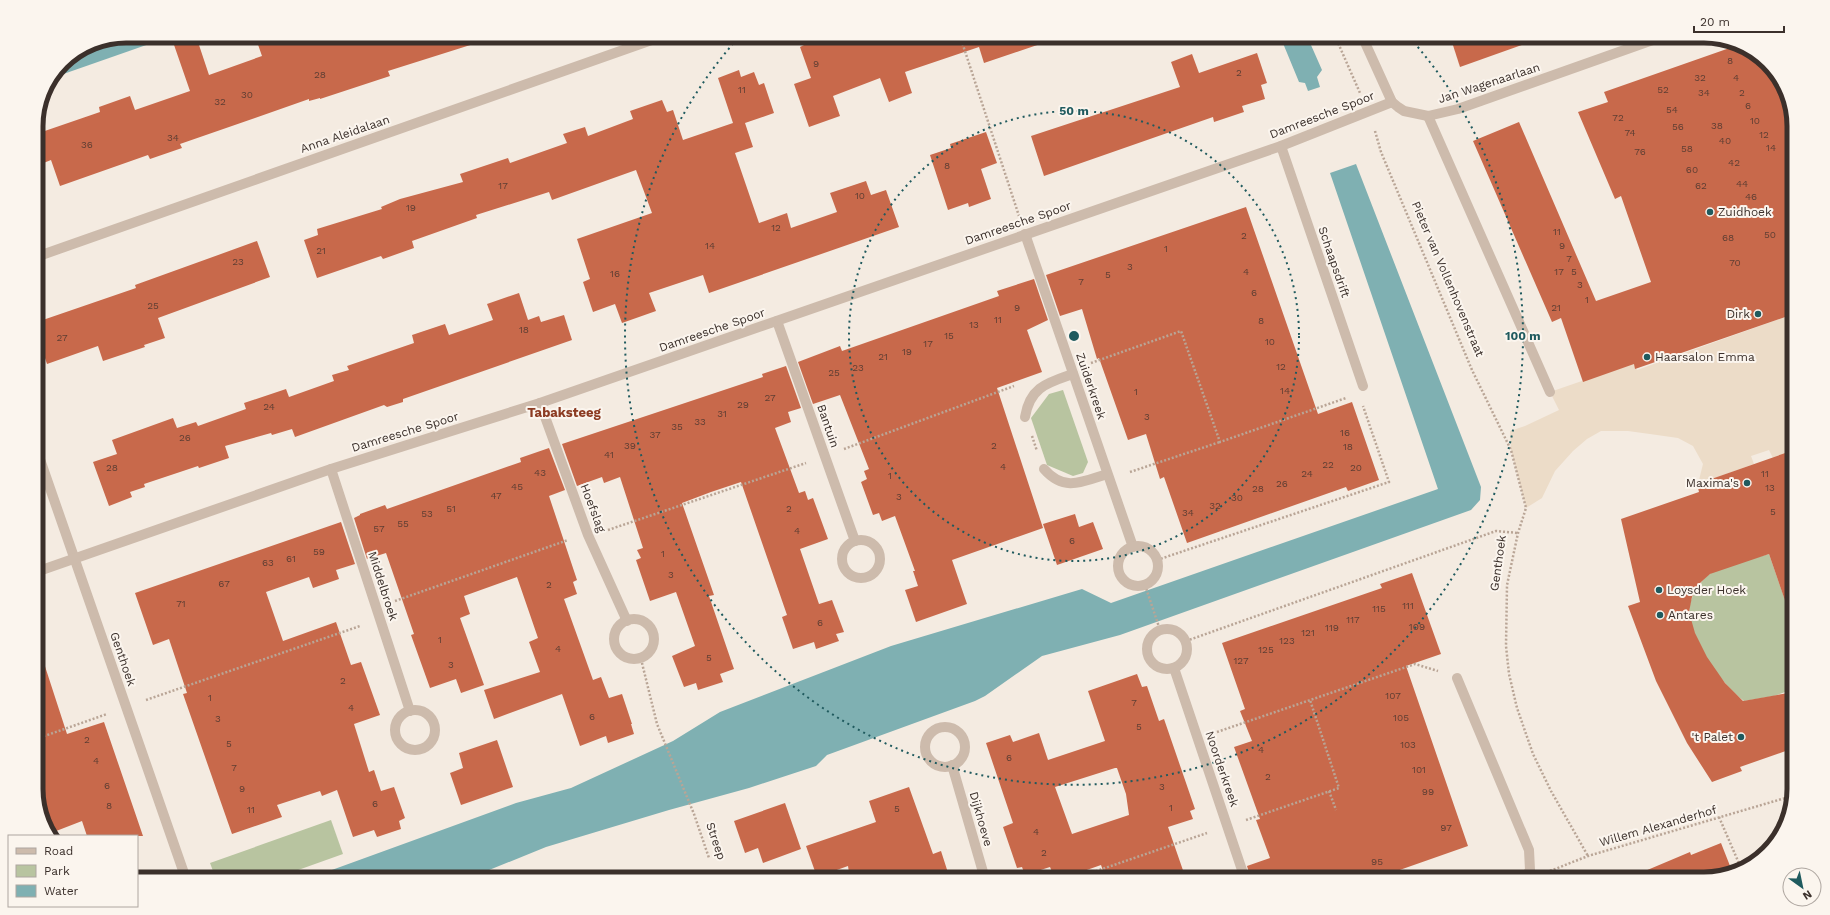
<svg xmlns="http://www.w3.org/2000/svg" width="1830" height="915" viewBox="0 0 1830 915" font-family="'Work Sans',sans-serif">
  <rect width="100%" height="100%" fill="#f4ebe1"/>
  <g fill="#b8c4a0">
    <polygon points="1063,390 1088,462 1083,473 1073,476 1047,465 1031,418 1049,394"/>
    <path d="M1769,554l25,72v63l-20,7 -30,5c-23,-18 -48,-53 -54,-83 -4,-15 7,-33 18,-43 10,-7 47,-17 61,-21z"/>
    <polygon points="331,820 343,854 273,879 216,879 210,863"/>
  </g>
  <polygon fill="#ecdcc8" points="1788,316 1794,319 1794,451 1773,458 1769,450 1751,456 1754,464 1698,484 1703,464 1693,446 1678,438 1657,435 1628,431 1601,431 1587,439 1573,451 1555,471 1542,498 1526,508 1511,450 1510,431 1525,426 1559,410 1550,392 1634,363 1637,370"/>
  <g fill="#7fb0b2">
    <polygon points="126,36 172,36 52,78 62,62 92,43"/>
    <polygon points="1280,36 1307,36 1322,70 1317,77 1320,87 1308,91 1305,83 1299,82"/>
    <polygon points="1356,164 1481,487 1480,500 1471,510 1120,635 1042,656 985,696 975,701 827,755 816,766 749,788 669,810 546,847 467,879 307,879 516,803 571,788 673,741 720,712 891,646 1082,589 1111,603 1438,489 1330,173"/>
  </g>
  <g fill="#c8694b" fill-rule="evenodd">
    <polygon points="191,36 196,36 209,75 262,56 255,36 482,36 483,41 388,71 390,76 320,99 320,98 309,101 309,99 255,118 180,144 182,148 150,159 148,155 60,186 51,160 36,166 36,134 100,112 99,107 130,96 135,110 190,91 173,42"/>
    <polygon points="820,36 1052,36 1052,40 984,63 979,47 905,72 912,93 889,102 880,78 833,96 840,116 809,127 794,84 811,78 800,47 804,45 802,42"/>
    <polygon points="1450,36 1535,36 1536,40 1460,67"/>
    <polygon points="1741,44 1779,76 1794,120 1794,314 1635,369 1634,364 1583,382 1561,318 1552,322 1473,141 1519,122 1596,301 1651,282 1621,196 1615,199 1578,112 1608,102 1604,92"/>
    <polygon points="1257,53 1267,83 1261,85 1265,99 1242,106 1244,112 1214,122 1213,117 1044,176 1031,136 1180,87 1171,62 1192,54 1199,73"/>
    <polygon points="739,70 741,77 754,72 759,85 764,83 774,113 745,123 753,147 735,153 759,223 787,213 791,228 837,212 830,193 866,181 871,195 886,190 899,227 709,293 703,275 649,293 656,311 622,323 615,304 593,312 583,282 590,279 577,239 652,213 636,170 552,200 549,192 476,215 477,218 412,241 414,248 383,259 381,256 317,278 304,240 318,235 317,229 382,209 381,207 400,199 463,182 460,174 508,158 510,163 567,143 563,134 585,127 588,136 633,119 630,111 662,100 667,112 673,110 683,140 733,123 718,78"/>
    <polygon points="986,132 997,163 981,169 991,199 969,207 968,203 948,210 930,155 951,148 950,144"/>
    <polygon points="1246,207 1318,414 1352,402 1379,480 1348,491 1346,487 1187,543 1164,477 1160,479 1146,434 1128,440 1099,358 1097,359 1082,309 1060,316 1046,275"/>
    <polygon points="257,241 270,277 158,318 165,338 144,345 145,347 103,361 98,346 47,364 38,337 42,335 37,322 136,288 135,285"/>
    <polygon points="1034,279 1048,320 1027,330 1042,372 997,388 1043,528 952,560 967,604 916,622 905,590 918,586 913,571 915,571 895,516 882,521 879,513 873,515 861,482 867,479 864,471 869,469 840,395 813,404 798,362 840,346 842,351 999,296 997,291"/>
    <polygon points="519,293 528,320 539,316 541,322 564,315 572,340 403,399 403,402 387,407 384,405 295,437 292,429 272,435 271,433 225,446 229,458 199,468 198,466 144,484 145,487 130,492 132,497 109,506 93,462 117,454 112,440 173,418 177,428 196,422 198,426 246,409 244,403 286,389 289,397 334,381 332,375 349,370 347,366 414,343 412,335 445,324 449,335 493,320 487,304"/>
    <polygon points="786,366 801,408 788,412 791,422 775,428 799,493 805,491 808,500 813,498 828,539 800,549 819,604 832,600 844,632 836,634 839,641 816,649 814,642 793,649 782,617 787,615 741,482 711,492 682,503 714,595 709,596 734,669 720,674 723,682 698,690 696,683 684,687 672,656 695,646 676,592 650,601 636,560 641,558 637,550 643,548 620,477 604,483 602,477 577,486 562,444 763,377 762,374"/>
    <polygon points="549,448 565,490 549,496 577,580 573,582 577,594 564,599 593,680 601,677 609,698 622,694 632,724 631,724 634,734 608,743 606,736 580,746 562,694 494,719 484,690 540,672 529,642 538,638 517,577 464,596 470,614 460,618 484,685 461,693 456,679 430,688 411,635 414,634 386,553 367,559 354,518 360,515 360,514 385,505 387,509 521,462 520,458"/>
    <polygon points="1794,450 1794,615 1790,615 1769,554 1710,574 1700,583 1692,597 1689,612 1695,633 1707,657 1725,683 1743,701 1794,692 1794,748 1740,767 1742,771 1712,782 1687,743 1656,681 1628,606 1640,602 1621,519 1699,492 1697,484"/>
    <polygon points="1075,514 1079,527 1093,522 1103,549 1057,565 1043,524"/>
    <polygon points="341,522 355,564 336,570 339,579 313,588 309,577 266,592 283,641 336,622 351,665 361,662 380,715 354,724 369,772 374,770 381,791 394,787 405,818 399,821 401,829 377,837 374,830 353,837 337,790 322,796 320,791 277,805 282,817 232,834 183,694 187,693 169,639 153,645 135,593"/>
    <polygon points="1412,573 1441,654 1406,666 1468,846 1374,879 1251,879 1247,866 1270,858 1256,820 1260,819 1234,747 1252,741 1240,711 1245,709 1222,643 1382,588 1380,584"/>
    <polygon points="41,654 67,734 104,722 143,836 87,836 82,821 51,833 36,792 36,655"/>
    <path d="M1137,674l5,13 5,-1 12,35 5,-2 31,90 -5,2 3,8 -25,8 18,52h-80l-5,-14 -40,14h-6l-5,-12 -25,8 -3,-8 -5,1 -14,-41 10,-4 -27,-80 24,-8 3,7 26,-9 9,27 57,-19 -17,-50zM1115,768h2l9,26 3,21 -57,19 -17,-47z"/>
    <polygon points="497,740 513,787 461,805 450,773 463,768 459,753"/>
    <polygon points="909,787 933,854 941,851 950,879 850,879 848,866 817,877 806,846 876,822 869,801"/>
    <polygon points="785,803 801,849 763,863 758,848 745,853 734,821"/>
    <polygon points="1721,843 1732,871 1704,879 1626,879 1690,852 1691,855"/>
    <polygon points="1235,870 1238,879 1221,879 1220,875"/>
  </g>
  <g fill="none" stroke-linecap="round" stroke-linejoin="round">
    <g stroke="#b9a596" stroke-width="2.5" stroke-dasharray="2 2" stroke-linecap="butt">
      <polyline points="960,36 1019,216"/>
      <polyline points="1335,36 1360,93"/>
      <polyline points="1375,131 1381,152 1472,370 1511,450 1526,508 1518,533 1507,585 1506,646 1509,674 1517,708 1533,754 1551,791 1588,856"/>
      <polyline points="1091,363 1181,331 1220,442 1346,398"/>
      <polyline points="1032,436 1037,451"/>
      <polyline points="844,449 1014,386"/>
      <polyline points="1130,472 1220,442"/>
      <polyline points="608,530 806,463"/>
      <polyline points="1157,560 1389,482 1363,406"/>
      <polyline points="1145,585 1160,630"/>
      <polyline points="395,601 568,540"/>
      <polyline points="1186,641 1496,531 1518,533"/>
      <polyline points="641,659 657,724 694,814 709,858"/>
      <polyline points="146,700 360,626"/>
      <polyline points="1217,732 1415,664 1438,671"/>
      <polyline points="36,739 107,714"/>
      <polyline points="1329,791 1336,810"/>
      <polyline points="1719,817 1741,868"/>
      <polyline points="1246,820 1339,788 1310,700"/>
      <polyline points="1550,871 1588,856 1792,796"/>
      <polyline points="1073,879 1207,833"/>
    </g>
    <g stroke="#cdbbac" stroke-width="10">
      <polyline points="1362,36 1392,102 1398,107 1404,111 1428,116 1458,109 1664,36"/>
      <polyline points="1428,116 1550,392"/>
      <polyline points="1281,146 1363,386"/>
      <polyline points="1025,234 1133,547"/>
      <polyline points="36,257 663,36"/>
      <polyline points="777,321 855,541"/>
      <polyline points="540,403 588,535 627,621"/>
      <path d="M1025,417c5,-30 22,-34 48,-43"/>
      <polyline points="36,448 186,879"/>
      <polyline points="331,469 410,711"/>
      <path d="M1044,469c20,23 38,13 63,5"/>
      <circle cx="861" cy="559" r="19"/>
      <circle cx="1138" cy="566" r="20"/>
      <polyline points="36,572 331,469 540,403 1281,146 1392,102"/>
      <circle cx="634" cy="639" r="20"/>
      <circle cx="1167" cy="649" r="20"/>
      <polyline points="1174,668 1245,879"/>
      <polyline points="1457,678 1529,850 1530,870 1524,879"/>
      <circle cx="415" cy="730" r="20"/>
      <circle cx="945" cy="747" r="20"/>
      <polyline points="952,765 985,879"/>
      <polyline points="710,879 722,875 734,879"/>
    </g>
  </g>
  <g fill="none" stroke="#1f5a5e" stroke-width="2" stroke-dasharray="2 4">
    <circle cx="1074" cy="336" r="225"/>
    <path d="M1410 38A449 449 0 1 1 738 38"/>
  </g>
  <g fill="#1f5a5e" stroke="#fbf5ee" stroke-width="1.5">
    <circle cx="1710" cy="212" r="4"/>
    <circle cx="1758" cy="314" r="4"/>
    <circle cx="1647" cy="357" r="4"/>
    <circle cx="1747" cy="483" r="4"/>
    <circle cx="1659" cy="590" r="4"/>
    <circle cx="1660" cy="615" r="4"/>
    <circle cx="1741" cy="737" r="4"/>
  </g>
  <g text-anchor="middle" stroke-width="4" stroke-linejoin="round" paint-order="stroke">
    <g font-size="10" fill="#5e3e33">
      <text x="1730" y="64">8</text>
      <text x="816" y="67">9</text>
      <text x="1239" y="76">2</text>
      <text x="320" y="78">28</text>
      <text x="1700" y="81">32</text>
      <text x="1736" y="81">4</text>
      <text x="742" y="93">11</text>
      <text x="1663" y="93">52</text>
      <text x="1704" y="96">34</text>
      <text x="1742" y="96">2</text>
      <text x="247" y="98">30</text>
      <text x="220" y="105">32</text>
      <text x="1748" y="109">6</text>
      <text x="1672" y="113">54</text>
      <text x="1618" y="121">72</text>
      <text x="1755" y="124">10</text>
      <text x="1717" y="129">38</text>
      <text x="1678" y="130">56</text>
      <text x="1630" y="136">74</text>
      <text x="1764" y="138">12</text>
      <text x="173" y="141">34</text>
      <text x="1725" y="144">40</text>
      <text x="87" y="148">36</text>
      <text x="1771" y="151">14</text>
      <text x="1687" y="152">58</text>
      <text x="1640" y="155">76</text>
      <text x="1734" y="166">42</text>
      <text x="947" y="169">8</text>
      <text x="1692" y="173">60</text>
      <text x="1742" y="187">44</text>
      <text x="503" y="189">17</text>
      <text x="1701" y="189">62</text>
      <text x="860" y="199">10</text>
      <text x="1751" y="200">46</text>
      <text x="411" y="211">19</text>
      <text x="776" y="231">12</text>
      <text x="1557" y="235">11</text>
      <text x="1770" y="238">50</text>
      <text x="1244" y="239">2</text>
      <text x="1728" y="241">68</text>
      <text x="710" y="249">14</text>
      <text x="1562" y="249">9</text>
      <text x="1166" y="252">1</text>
      <text x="321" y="254">21</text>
      <text x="1569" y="262">7</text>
      <text x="238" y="265">23</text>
      <text x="1735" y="266">70</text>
      <text x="1130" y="270">3</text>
      <text x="1246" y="275">4</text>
      <text x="1559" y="275">17</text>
      <text x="1574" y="275">5</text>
      <text x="615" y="277">16</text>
      <text x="1108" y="278">5</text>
      <text x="1081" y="285">7</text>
      <text x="1580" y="288">3</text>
      <text x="1254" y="296">6</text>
      <text x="1587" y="303">1</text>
      <text x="153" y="309">25</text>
      <text x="1017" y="311">9</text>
      <text x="1556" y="311">21</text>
      <text x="998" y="323">11</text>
      <text x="1261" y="324">8</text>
      <text x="974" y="328">13</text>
      <text x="524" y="333">18</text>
      <text x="949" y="339">15</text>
      <text x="62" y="341">27</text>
      <text x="1270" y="345">10</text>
      <text x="928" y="347">17</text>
      <text x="907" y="355">19</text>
      <text x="883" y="360">21</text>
      <text x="1281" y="370">12</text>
      <text x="858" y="371">23</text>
      <text x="834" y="376">25</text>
      <text x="1285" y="394">14</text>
      <text x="1136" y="395">1</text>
      <text x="770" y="401">27</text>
      <text x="743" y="408">29</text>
      <text x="269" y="410">24</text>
      <text x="722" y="417">31</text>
      <text x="1147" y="420">3</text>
      <text x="700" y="425">33</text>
      <text x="677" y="430">35</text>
      <text x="1345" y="436">16</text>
      <text x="655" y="438">37</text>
      <text x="185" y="441">26</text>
      <text x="630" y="449">39</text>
      <text x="994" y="449">2</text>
      <text x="1348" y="450">18</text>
      <text x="609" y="458">41</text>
      <text x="1328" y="468">22</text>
      <text x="1003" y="470">4</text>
      <text x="112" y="471">28</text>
      <text x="1356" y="471">20</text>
      <text x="540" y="476">43</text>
      <text x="1307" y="477">24</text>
      <text x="1765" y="477">11</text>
      <text x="890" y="479">1</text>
      <text x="1282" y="487">26</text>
      <text x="517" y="490">45</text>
      <text x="1770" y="491">13</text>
      <text x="1258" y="492">28</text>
      <text x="496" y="499">47</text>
      <text x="899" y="500">3</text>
      <text x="1237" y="501">30</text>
      <text x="1215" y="509">32</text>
      <text x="451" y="512">51</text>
      <text x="789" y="512">2</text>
      <text x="1773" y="515">5</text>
      <text x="1188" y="516">34</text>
      <text x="427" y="517">53</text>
      <text x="403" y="527">55</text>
      <text x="379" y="532">57</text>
      <text x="797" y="534">4</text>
      <text x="1072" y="544">6</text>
      <text x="319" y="555">59</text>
      <text x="663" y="557">1</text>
      <text x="291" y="562">61</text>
      <text x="268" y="566">63</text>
      <text x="671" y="578">3</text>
      <text x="224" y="587">67</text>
      <text x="549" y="588">2</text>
      <text x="181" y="607">71</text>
      <text x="1408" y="609">111</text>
      <text x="1379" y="612">115</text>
      <text x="1353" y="623">117</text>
      <text x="820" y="626">6</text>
      <text x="1417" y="630">109</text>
      <text x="1332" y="631">119</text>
      <text x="1308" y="636">121</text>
      <text x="440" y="643">1</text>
      <text x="1287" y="644">123</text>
      <text x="558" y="652">4</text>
      <text x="1266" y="653">125</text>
      <text x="709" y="661">5</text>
      <text x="1241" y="664">127</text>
      <text x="451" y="668">3</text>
      <text x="343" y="684">2</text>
      <text x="1393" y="699">107</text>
      <text x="210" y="701">1</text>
      <text x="1134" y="706">7</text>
      <text x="351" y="711">4</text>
      <text x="592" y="720">6</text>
      <text x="1401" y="721">105</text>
      <text x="218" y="722">3</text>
      <text x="1139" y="730">5</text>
      <text x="87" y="743">2</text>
      <text x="229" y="747">5</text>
      <text x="1408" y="748">103</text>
      <text x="1261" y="753">4</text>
      <text x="1009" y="761">6</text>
      <text x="96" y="764">4</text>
      <text x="234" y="771">7</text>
      <text x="1419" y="773">101</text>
      <text x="1268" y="780">2</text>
      <text x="107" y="789">6</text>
      <text x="1162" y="790">3</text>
      <text x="242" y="792">9</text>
      <text x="1428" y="795">99</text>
      <text x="375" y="807">6</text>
      <text x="109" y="809">8</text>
      <text x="1171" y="811">1</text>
      <text x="897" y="812">5</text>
      <text x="251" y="813">11</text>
      <text x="1446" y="831">97</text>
      <text x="1036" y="835">4</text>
      <text x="1044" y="856">2</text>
      <text x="1377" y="865">95</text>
    </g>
    <g font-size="12" fill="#3b302b" stroke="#fbf5ee">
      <text transform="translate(1489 83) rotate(-18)" y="4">Jan Wagenaarlaan</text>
      <text transform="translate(1322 115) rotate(-21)" y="4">Damreesche Spoor</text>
      <text transform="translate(345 134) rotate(-19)" y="4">Anna Aleidalaan</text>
      <text transform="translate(1018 223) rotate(-19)" y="4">Damreesche Spoor</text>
      <text transform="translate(1334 262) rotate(71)" y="4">Schaapsdrift</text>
      <text transform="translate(1448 279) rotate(67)" y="4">Pieter van Vollenhovenstraat</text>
      <text transform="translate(712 330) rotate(-19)" y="4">Damreesche Spoor</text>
      <text transform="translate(1091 386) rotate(71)" y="4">Zuiderkreek</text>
      <text transform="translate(828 426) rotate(71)" y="4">Bantuin</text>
      <text transform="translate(405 432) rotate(-17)" y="4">Damreesche Spoor</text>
      <text transform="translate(593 508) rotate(69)" y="4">Hoefslag</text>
      <text transform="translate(1498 563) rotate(-82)" y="4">Genthoek</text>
      <text transform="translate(383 586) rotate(72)" y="4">Middelbroek</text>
      <text transform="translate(123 659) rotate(71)" y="4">Genthoek</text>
      <text transform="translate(1222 769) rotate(71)" y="4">Noorderkreek</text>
      <text transform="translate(981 819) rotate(74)" y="4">Dijkhoeve</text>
      <text transform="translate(1658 826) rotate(-16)" y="4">Willem Alexanderhof</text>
      <text transform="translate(716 841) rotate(71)" y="4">Streep</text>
    </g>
    <g font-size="12" fill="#3b302b" stroke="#fbf5ee" text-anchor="start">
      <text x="1718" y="216">Zuidhoek</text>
      <text x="1750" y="318" text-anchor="end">Dirk</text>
      <text x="1655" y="361">Haarsalon Emma</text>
      <text x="1739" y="487" text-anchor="end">Maxima's</text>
      <text x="1667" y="594">Loysder Hoek</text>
      <text x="1668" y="619">Antares</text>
      <text x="1733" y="741" text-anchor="end">'t Palet</text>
    </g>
    <g font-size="13" font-weight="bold" fill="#8c3b22" stroke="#fbf5ee">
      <text x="564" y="417">Tabaksteeg</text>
    </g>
  </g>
  <path d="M0 0H1830V915H0ZM126 43H1704A83 83 0 0 1 1787 126V789A83 83 0 0 1 1704 872H126A83 83 0 0 1 43 789V126A83 83 0 0 1 126 43Z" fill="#fbf5ee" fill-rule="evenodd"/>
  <path fill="none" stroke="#3b302b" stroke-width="5" d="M126 43H1704A83 83 0 0 1 1787 126V789A83 83 0 0 1 1704 872H126A83 83 0 0 1 43 789V126A83 83 0 0 1 126 43Z"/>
  <circle cx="1074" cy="336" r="6" fill="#1f5a5e" stroke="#fbf5ee" stroke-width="2"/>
  <g font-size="12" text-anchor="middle" font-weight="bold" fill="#1f5a5e" stroke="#fbf5ee" stroke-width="4" stroke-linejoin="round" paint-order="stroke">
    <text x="1074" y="115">50 m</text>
    <text x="1523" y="340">100 m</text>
  </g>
  <rect x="8" y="835" width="130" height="72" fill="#fbf5ee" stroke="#aea6a0"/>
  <rect x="16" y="848" width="20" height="6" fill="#cdbbac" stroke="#aea6a0"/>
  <text x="44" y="855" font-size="12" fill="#3b302b">Road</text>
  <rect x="16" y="865" width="20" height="12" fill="#b8c4a0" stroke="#aea6a0"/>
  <text x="44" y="875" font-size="12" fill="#3b302b">Park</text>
  <rect x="16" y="885" width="20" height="12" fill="#7fb0b2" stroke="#aea6a0"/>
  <text x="44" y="895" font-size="12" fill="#3b302b">Water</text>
  <g transform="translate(1802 887) rotate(147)"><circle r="19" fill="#fbf5ee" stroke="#aea6a0"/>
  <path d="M0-3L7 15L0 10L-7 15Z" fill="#1f5a5e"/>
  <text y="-6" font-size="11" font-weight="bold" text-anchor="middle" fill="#3b302b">N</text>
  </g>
  <path d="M1694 26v6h90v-6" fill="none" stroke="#3b302b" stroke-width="2"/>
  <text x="1700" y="26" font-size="12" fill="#3b302b" stroke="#fbf5ee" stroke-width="3" paint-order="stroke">20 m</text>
</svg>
